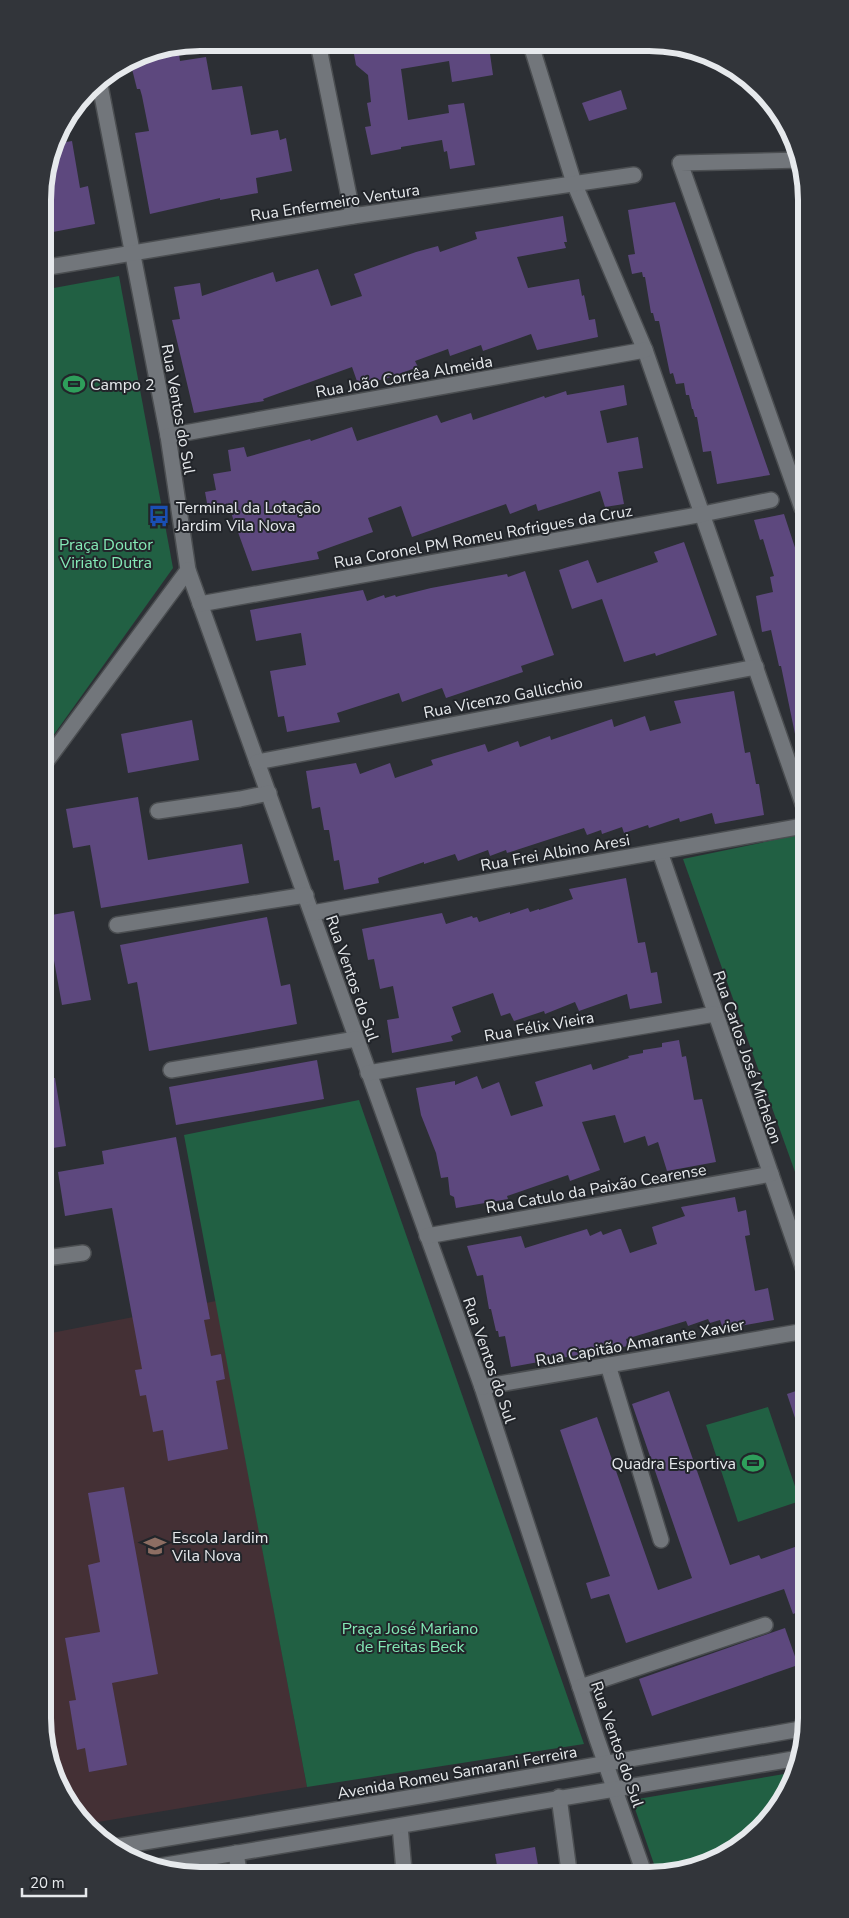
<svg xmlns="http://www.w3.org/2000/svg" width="849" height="1918" viewBox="0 0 849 1918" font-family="'Nunito Sans',sans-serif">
  <rect width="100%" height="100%" fill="#2c2f34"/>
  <polygon fill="#443035" points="216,1301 307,1787 86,1824 48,1758 46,1334"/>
  <g fill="#216043">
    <polygon points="119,276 173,568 45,747 43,290"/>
    <polygon points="803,834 804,1197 683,859"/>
    <polygon points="359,1100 584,1744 307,1787 184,1135"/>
    <polygon points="768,1407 800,1501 738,1522 706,1425"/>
    <polygon points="796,1772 794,1778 767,1821 728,1854 689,1870 656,1870 632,1800"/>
  </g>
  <g fill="#5d487e">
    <polygon points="352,43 377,44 379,52 423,46 422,44 494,44 495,54 490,54 493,75 452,82 449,61 401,69 408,120 449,113 448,105 464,103 475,165 450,169 447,151 444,152 442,140 401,147 401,149 371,155 365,127 371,126 367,103 371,102 368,75 356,65"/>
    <polygon points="178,47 180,61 206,57 212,90 242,86 251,135 278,130 280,140 286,138 292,171 256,178 258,193 220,200 220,198 150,214 135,133 149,131 142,96 140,89 137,89 132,69 134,68 132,60 140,54"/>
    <polygon points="621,90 627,109 589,121 582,103"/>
    <polygon points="72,141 80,188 88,186 95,224 53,232 53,230 49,231 49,229 43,230 43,198 46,198 44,186 55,144"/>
    <polygon points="675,202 710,302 770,475 717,484 711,451 703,452 697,417 695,417 693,409 692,409 689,395 686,395 684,383 676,384 673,373 670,374 659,321 655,321 653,313 651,313 645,277 643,277 642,272 632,274 628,255 635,254 628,210"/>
    <polygon points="563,216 567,242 564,242 566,248 517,257 528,288 579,279 582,296 584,295 589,320 595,319 598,337 537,350 531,334 483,351 481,345 450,356 448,349 415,361 418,367 385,379 358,384 352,367 263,399 264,401 194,413 172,320 180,319 174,287 200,283 202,296 273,272 276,282 318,269 331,306 362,296 354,274 416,252 438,246 440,252 477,239 475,232"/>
    <polygon points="624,385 627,405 600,411 607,443 638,437 643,468 618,472 624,504 605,507 600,491 538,511 536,504 510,514 506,504 412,537 401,506 368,518 373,532 317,552 319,559 252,571 230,510 209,514 205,492 216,490 213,474 231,471 228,450 244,447 247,457 310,439 311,441 352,427 357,441 437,415 441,423 471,413 473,420 544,396 545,398 566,391 567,395"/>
    <polygon points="784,514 802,569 803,599 795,601 803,635 803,733 795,734 781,666 779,666 771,630 762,632 756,596 773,592 770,577 774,576 763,539 760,540 754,520"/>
    <polygon points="684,542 717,635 656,656 655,653 624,662 602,599 572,609 559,570 588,560 597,583 658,562 654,552"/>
    <polygon points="525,571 554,655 521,666 523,672 446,698 442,688 402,702 399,693 337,713 340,722 287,732 284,716 278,717 270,671 306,665 301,633 256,641 250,610 363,590 367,601 384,595 385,598 395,595 396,597 399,596 431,588 507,574 508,577"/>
    <polygon points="734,691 745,753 750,752 756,784 759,784 764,815 715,824 712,813 680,822 679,818 649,828 648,825 624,833 622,827 602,834 601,830 587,835 584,828 507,853 506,850 490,856 488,850 458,861 455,854 424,864 424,862 378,878 379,883 344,890 339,860 334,861 329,830 324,830 320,807 312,809 306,771 356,763 360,774 390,763 395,778 433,765 431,760 485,744 488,752 518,741 520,747 550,736 551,740 612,719 614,727 645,716 650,731 681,723 674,701"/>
    <polygon points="192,720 199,760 128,773 121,734"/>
    <polygon points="138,797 148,860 242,844 249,883 101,908 90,845 73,848 66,809"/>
    <polygon points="626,878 638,943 645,942 651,973 657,972 662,1003 630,1009 627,994 579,1011 575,1002 545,1014 544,1011 514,1021 510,1013 501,1016 493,993 452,1007 461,1032 451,1036 453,1041 392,1053 387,1020 399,1018 393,986 380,989 374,959 368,960 362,929 442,913 446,924 472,916 473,918 477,917 479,922 510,912 510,914 528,908 530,912 539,909 539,910 573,899 569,889"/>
    <polygon points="74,911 91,1000 62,1005 46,916"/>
    <polygon points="267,917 281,986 290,984 297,1024 149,1051 137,982 128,984 120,945"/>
    <polygon points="679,1040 682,1057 686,1056 694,1100 702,1099 716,1162 667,1171 658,1142 648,1146 645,1136 624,1143 615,1115 582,1122 600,1170 570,1181 568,1175 507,1196 508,1199 456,1208 454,1197 450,1195 448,1177 441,1178 436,1153 421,1115 416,1088 455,1081 455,1085 477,1076 482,1089 499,1082 511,1116 543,1106 535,1082 591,1064 593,1070 629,1058 628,1056 643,1053 643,1050 662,1047 662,1043"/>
    <polygon points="317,1060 324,1099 176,1125 169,1087"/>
    <polygon points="46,1078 55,1078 66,1146 46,1149"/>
    <polygon points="176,1137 210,1319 204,1320 211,1356 221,1354 225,1379 216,1381 228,1449 168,1461 163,1430 153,1432 146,1395 140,1396 135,1370 142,1369 112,1208 65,1216 58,1172 104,1164 102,1151"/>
    <polygon points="735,1197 738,1212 746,1210 750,1235 745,1236 755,1291 768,1288 774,1320 723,1329 720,1320 710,1323 708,1319 688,1326 686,1321 626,1339 628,1346 511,1367 505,1336 499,1337 498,1331 496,1331 491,1309 489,1309 483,1275 477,1276 467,1246 521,1236 525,1248 587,1229 590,1236 601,1231 603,1235 619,1229 621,1229 630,1253 657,1244 652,1227 685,1216 681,1207"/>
    <polygon points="805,1388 805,1438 802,1439 787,1394"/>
    <polygon points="669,1391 730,1565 759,1555 761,1559 806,1543 806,1609 793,1614 784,1589 626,1643 609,1594 591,1599 586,1583 610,1576 560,1430 597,1417 658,1590 692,1578 632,1404"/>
    <polygon points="124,1487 158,1674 112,1683 127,1765 89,1772 85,1748 77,1750 69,1701 76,1700 65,1638 100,1632 88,1565 100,1562 88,1493"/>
    <polygon points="785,1628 798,1665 652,1716 639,1679"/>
    <polygon points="535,1847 539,1871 498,1871 495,1854"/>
  </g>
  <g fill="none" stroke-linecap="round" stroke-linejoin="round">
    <g stroke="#4b4e51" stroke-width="18">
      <g id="minor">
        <polyline points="318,43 353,216"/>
        <polyline points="531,45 574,183 645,350 803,804"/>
        <polyline points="99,80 168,436 188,570 482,1387 597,1739 643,1870"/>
        <polyline points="801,160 680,163 802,508"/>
        <polyline points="43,268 353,216 634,175"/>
        <polyline points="168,436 645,350"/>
        <polyline points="200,604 703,514 771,500"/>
        <polyline points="257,762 756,667"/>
        <polyline points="45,763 188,570"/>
        <polyline points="158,811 240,799 269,793"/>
        <polyline points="660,852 805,1273"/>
        <polyline points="312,913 803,826"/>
        <polyline points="117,925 306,895"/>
        <polyline points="171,1070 356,1039"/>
        <polyline points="368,1073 715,1014"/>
        <polyline points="427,1236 771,1174"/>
        <polyline points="46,1258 83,1253"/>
        <polyline points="608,1365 661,1540"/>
        <polyline points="482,1387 805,1331"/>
        <polyline points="580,1687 765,1625"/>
        <polyline points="559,1797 569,1871"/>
        <polyline points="400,1826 404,1871"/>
        <polyline points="114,1847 432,1794 806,1728"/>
        <polyline points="236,1853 239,1872"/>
        <polyline points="154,1867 799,1758"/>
      </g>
    </g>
    <use href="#minor" stroke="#72767b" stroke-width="15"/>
  </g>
  <defs>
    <g id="stadium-bare" transform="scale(1.725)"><path d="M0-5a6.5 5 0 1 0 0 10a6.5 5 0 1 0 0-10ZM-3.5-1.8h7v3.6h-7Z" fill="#2e9e5b" stroke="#22252a" stroke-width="2.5" paint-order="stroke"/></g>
    <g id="bus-bare" transform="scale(1.725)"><path d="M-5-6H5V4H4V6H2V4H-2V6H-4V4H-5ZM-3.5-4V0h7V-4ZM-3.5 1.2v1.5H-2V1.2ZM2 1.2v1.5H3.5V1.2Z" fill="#1a4fb4" stroke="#22252a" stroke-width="2.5" paint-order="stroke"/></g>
    <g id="school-bare" transform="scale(1.725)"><path d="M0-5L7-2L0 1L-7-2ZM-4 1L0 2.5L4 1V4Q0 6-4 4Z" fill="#8d6e63" stroke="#22252a" stroke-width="2.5" paint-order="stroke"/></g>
  </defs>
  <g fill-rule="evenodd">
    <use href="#stadium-bare" x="74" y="384"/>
    <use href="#bus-bare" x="159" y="516"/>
    <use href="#stadium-bare" x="753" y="1463"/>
    <use href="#school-bare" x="155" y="1546"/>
  </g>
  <g text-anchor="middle" stroke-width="4" stroke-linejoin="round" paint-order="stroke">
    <g font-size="16" fill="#e6e9ec" stroke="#22252a">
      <text transform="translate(335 202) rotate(-9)" y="6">Rua Enfermeiro Ventura</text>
      <text transform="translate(404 376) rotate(-10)" y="6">Rua João Corrêa Almeida</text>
      <text transform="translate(179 409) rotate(80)" y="6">Rua Ventos do Sul</text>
      <text transform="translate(483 536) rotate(-10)" y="6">Rua Coronel PM Romeu Rofrigues da Cruz</text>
      <text transform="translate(503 697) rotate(-11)" y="6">Rua Vicenzo Gallicchio</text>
      <text transform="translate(555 852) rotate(-10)" y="6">Rua Frei Albino Aresi</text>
      <text transform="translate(353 978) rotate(71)" y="6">Rua Ventos do Sul</text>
      <text transform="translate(539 1026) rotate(-10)" y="6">Rua Félix Vieira</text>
      <text transform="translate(748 1057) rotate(71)" y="6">Rua Carlos José Michelon</text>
      <text transform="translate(596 1188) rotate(-10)" y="6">Rua Catulo da Paixão Cearense</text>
      <text transform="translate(640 1342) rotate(-10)" y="6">Rua Capitão Amarante Xavier</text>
      <text transform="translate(490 1360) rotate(71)" y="6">Rua Ventos do Sul</text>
      <text transform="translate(618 1744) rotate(71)" y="6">Rua Ventos do Sul</text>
      <text transform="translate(457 1772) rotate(-10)" y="6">Avenida Romeu Samarani Ferreira</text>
    </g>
    <g font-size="16" fill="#e6e9ec" stroke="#22252a" text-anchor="start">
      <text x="90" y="390">Campo 2</text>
      <text x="176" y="513">Terminal da Lotação<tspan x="176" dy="18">Jardim Vila Nova</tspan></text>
      <text x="736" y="1469" text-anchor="end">Quadra Esportiva</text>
      <text x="172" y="1543">Escola Jardim<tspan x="172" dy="18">Vila Nova</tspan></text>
    </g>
    <g font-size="16" fill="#84e9b6" stroke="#22252a">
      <text x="106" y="550">Praça Doutor<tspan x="106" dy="18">Viriato Dutra</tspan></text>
      <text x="410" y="1634">Praça José Mariano<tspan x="410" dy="18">de Freitas Beck</tspan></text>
    </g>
  </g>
  <path d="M0 0H849V1918H0ZM200 51H649A149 149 0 0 1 798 200V1718A149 149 0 0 1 649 1867H200A149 149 0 0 1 51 1718V200A149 149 0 0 1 200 51Z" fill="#32353a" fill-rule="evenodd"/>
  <path fill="none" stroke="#e6e9ec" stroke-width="6" d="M200 51H649A149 149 0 0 1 798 200V1718A149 149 0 0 1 649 1867H200A149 149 0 0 1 51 1718V200A149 149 0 0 1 200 51Z"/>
  <path d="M22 1888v8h64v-8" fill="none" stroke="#e6e9ec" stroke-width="2.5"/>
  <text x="30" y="1888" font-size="15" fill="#e6e9ec" stroke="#22252a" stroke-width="4" paint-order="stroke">20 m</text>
</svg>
